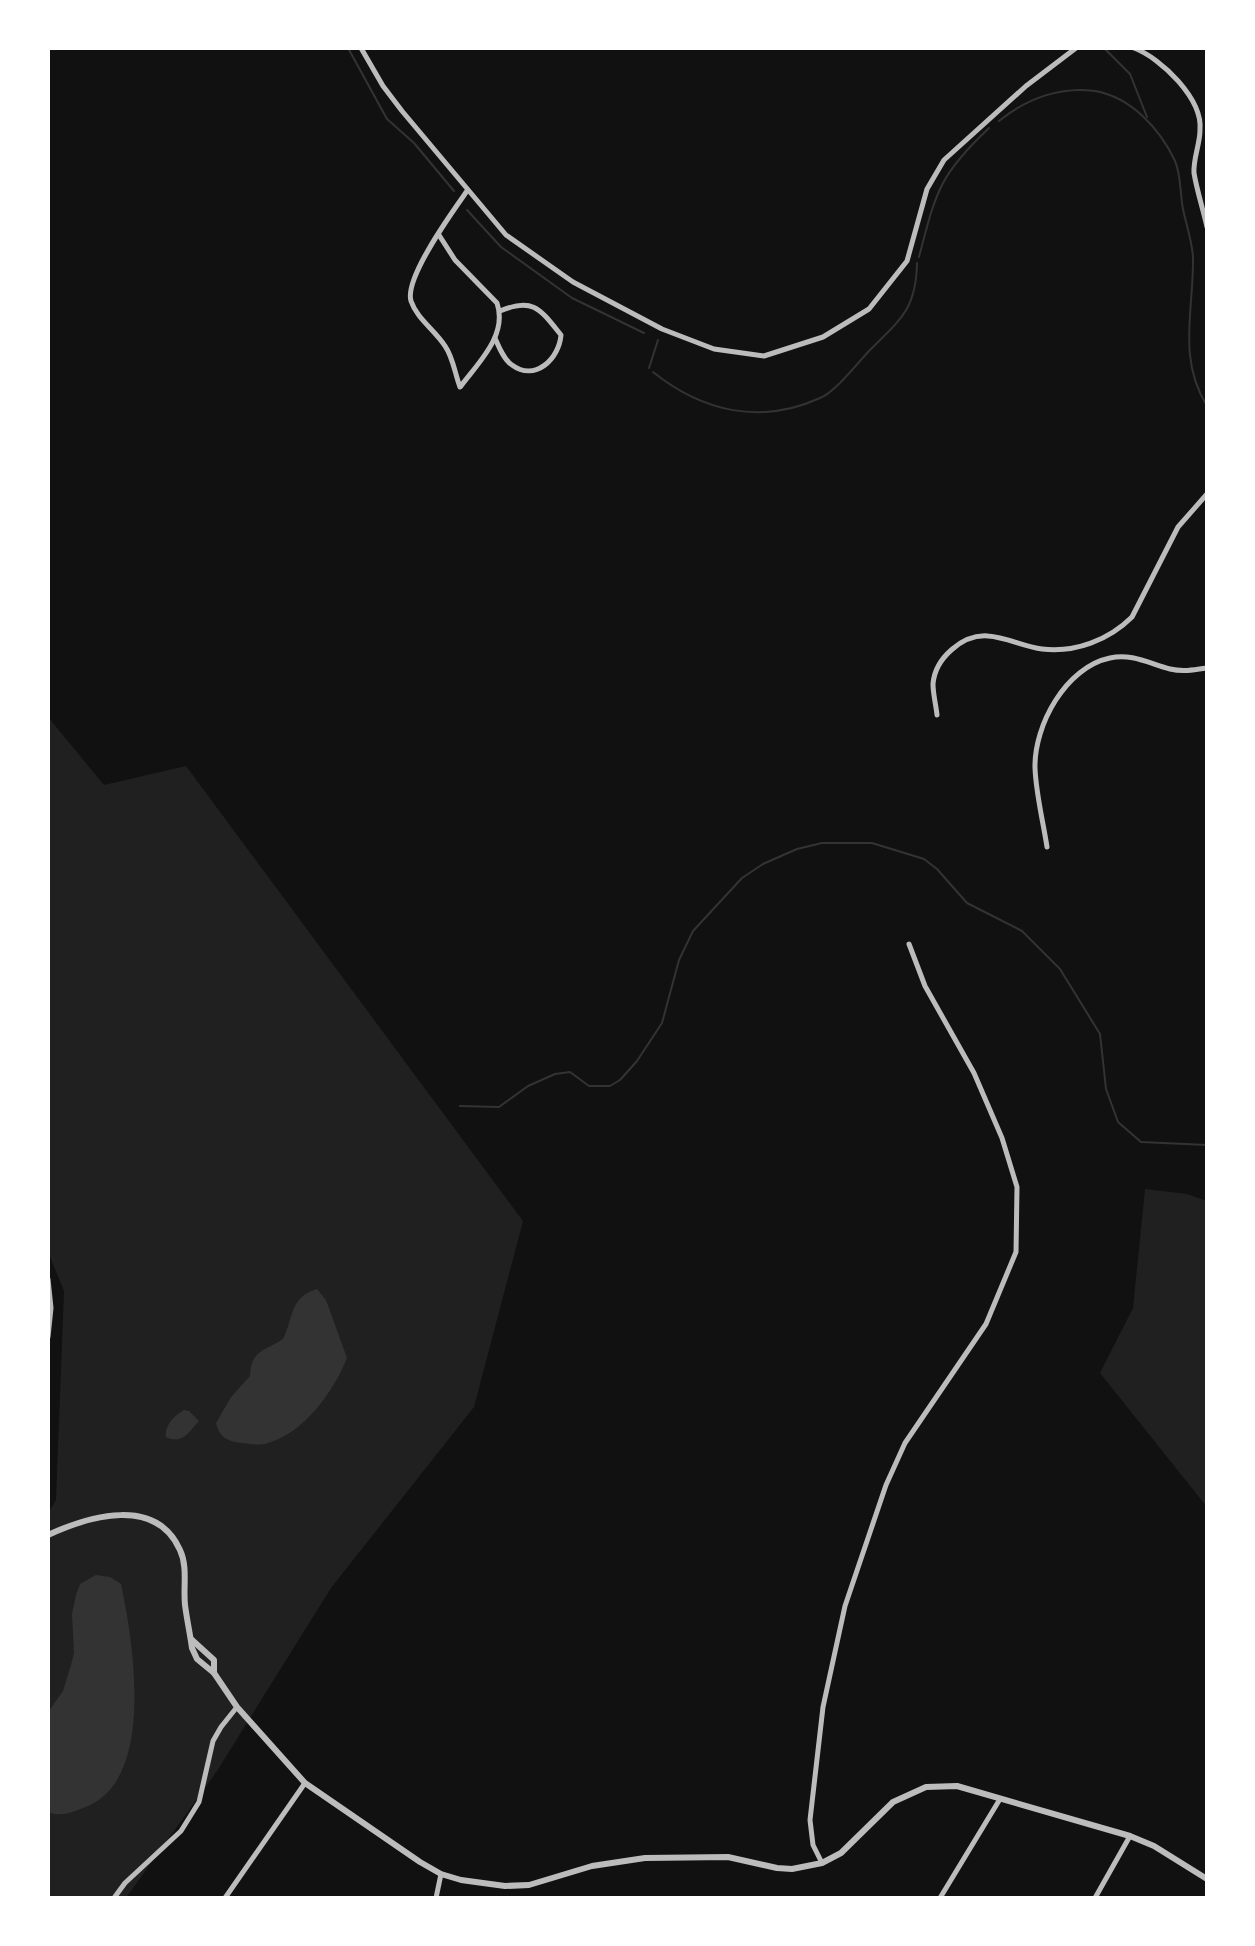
<svg xmlns="http://www.w3.org/2000/svg" width="1255" height="1946" viewBox="0 0 1255 1946" font-family="Roboto,sans-serif">
  <rect width="100%" height="100%" fill="#111"/>
  <g fill="#202020">
    <polygon points="48,717 104,785 186,766 523,1221 474,1407 331,1588 217,1771 126,1898 48,1898 48,1513 56,1500 64,1291 48,1252"/>
    <polygon points="1145,1189 1187,1194 1207,1201 1207,1507 1100,1373 1133,1308"/>
  </g>
  <g fill="#333">
    <path d="M317,1289l9,11 21,58c-13,33 -43,75 -79,85 -8,3 -17,1 -25,0 -15,-1 -24,-6 -27,-20l15,-26 19,-21c1,-27 14,-24 33,-37 11,-22 6,-41 34,-50z"/>
    <path d="M184,1410l5,1 10,10c-10,11 -17,24 -33,16 -2,-11 9,-22 18,-27z"/>
    <path d="M96,1575l14,2 11,7c12,56 34,191 -31,221 -14,6 -28,13 -42,7v-100l15,-21 8,-26 3,-12 -2,-39 4,-19 4,-11z"/>
  </g>
  <g fill="none" stroke-linecap="round" stroke-linejoin="round">
    <g stroke="#333" stroke-width="2">
      <polyline points="348,48 387,119 414,143 454,191"/>
      <polyline points="1104,48 1130,74 1147,117"/>
      <path d="M999,121c27,-22 61,-35 96,-30 36,6 65,38 80,70 6,13 5,33 8,48 3,15 9,32 10,48 1,52 -16,101 14,149"/>
      <polyline points="467,210 501,247 572,298 644,333"/>
      <path d="M919,257c17,-65 20,-82 70,-129"/>
      <polyline points="649,368 658,340"/>
      <path d="M653,372c50,40 108,53 167,26 15,-6 37,-34 49,-47 31,-31 47,-41 48,-88"/>
      <polyline points="460,1106 499,1107 528,1086 555,1074 570,1072 589,1086 610,1086 620,1080 637,1061 662,1023 679,960 693,931 742,878 763,864 797,849 822,843 872,843 924,859 937,869 967,903 1022,931 1060,969 1100,1034 1106,1089 1118,1122 1141,1142 1207,1145"/>
    </g>
    <g stroke="#bcbcbc" stroke-width="5">
      <polyline points="361,48 383,86 402,111 506,235 573,282 662,329 714,349 764,356 823,337 869,309 907,261 927,189 944,160 1026,86 1076,48"/>
      <path d="M1134,48c27,10 69,51 66,82 0,14 -7,29 -6,43 3,18 9,36 13,54"/>
      <path d="M439,235l16,25 42,43c11,32 -19,60 -36,83"/>
      <path d="M495,338c4,9 9,22 17,27 23,17 47,-6 49,-30 -21,-26 -28,-38 -61,-24"/>
      <path d="M460,387c-5,-13 -7,-30 -15,-41 -10,-16 -28,-27 -34,-45 -7,-23 42,-90 56,-110"/>
      <path d="M937,715c-1,-10 -4,-21 -4,-31 2,-26 30,-50 55,-48 18,1 36,11 54,13 33,4 67,-9 90,-32l46,-90 29,-33"/>
      <path d="M1047,847c-4,-26 -11,-53 -12,-79 -1,-43 31,-101 75,-110 22,-5 40,6 60,11 13,3 24,1 37,-1"/>
      <polyline points="48,1279 51,1308 48,1337"/>
      <polyline points="822,1863 813,1845 810,1820 823,1707 845,1606 886,1485 905,1443 986,1324 1016,1252 1017,1187 1002,1138 974,1073 925,986 909,944"/>
      <polyline points="114,1898 125,1883 181,1831 199,1802 213,1741 221,1727 237,1707"/>
      <polyline points="225,1898 305,1783"/>
      <polyline points="436,1898 441,1874"/>
      <polyline points="940,1898 1000,1799"/>
      <polyline points="1095,1898 1130,1836"/>
    </g>
    <g stroke="#bcbcbc" stroke-width="6">
      <path d="M48,1535c41,-19 108,-39 132,15 8,17 3,37 5,55 2,15 5,29 7,43l5,11 17,14 23,34 68,76 115,79 21,12 20,6 44,6 24,-1 63,-19 53,-8 83,-1 49,11 15,1 30,-6 19,-10 52,-51 33,-15 31,-1 173,50 24,10 53,33"/>
      <polyline points="191,1639 214,1660 214,1673"/>
    </g>
  </g>
  <rect width="1255" height="1946" fill="none" stroke="#ffffff" stroke-width="100"/>
</svg>
